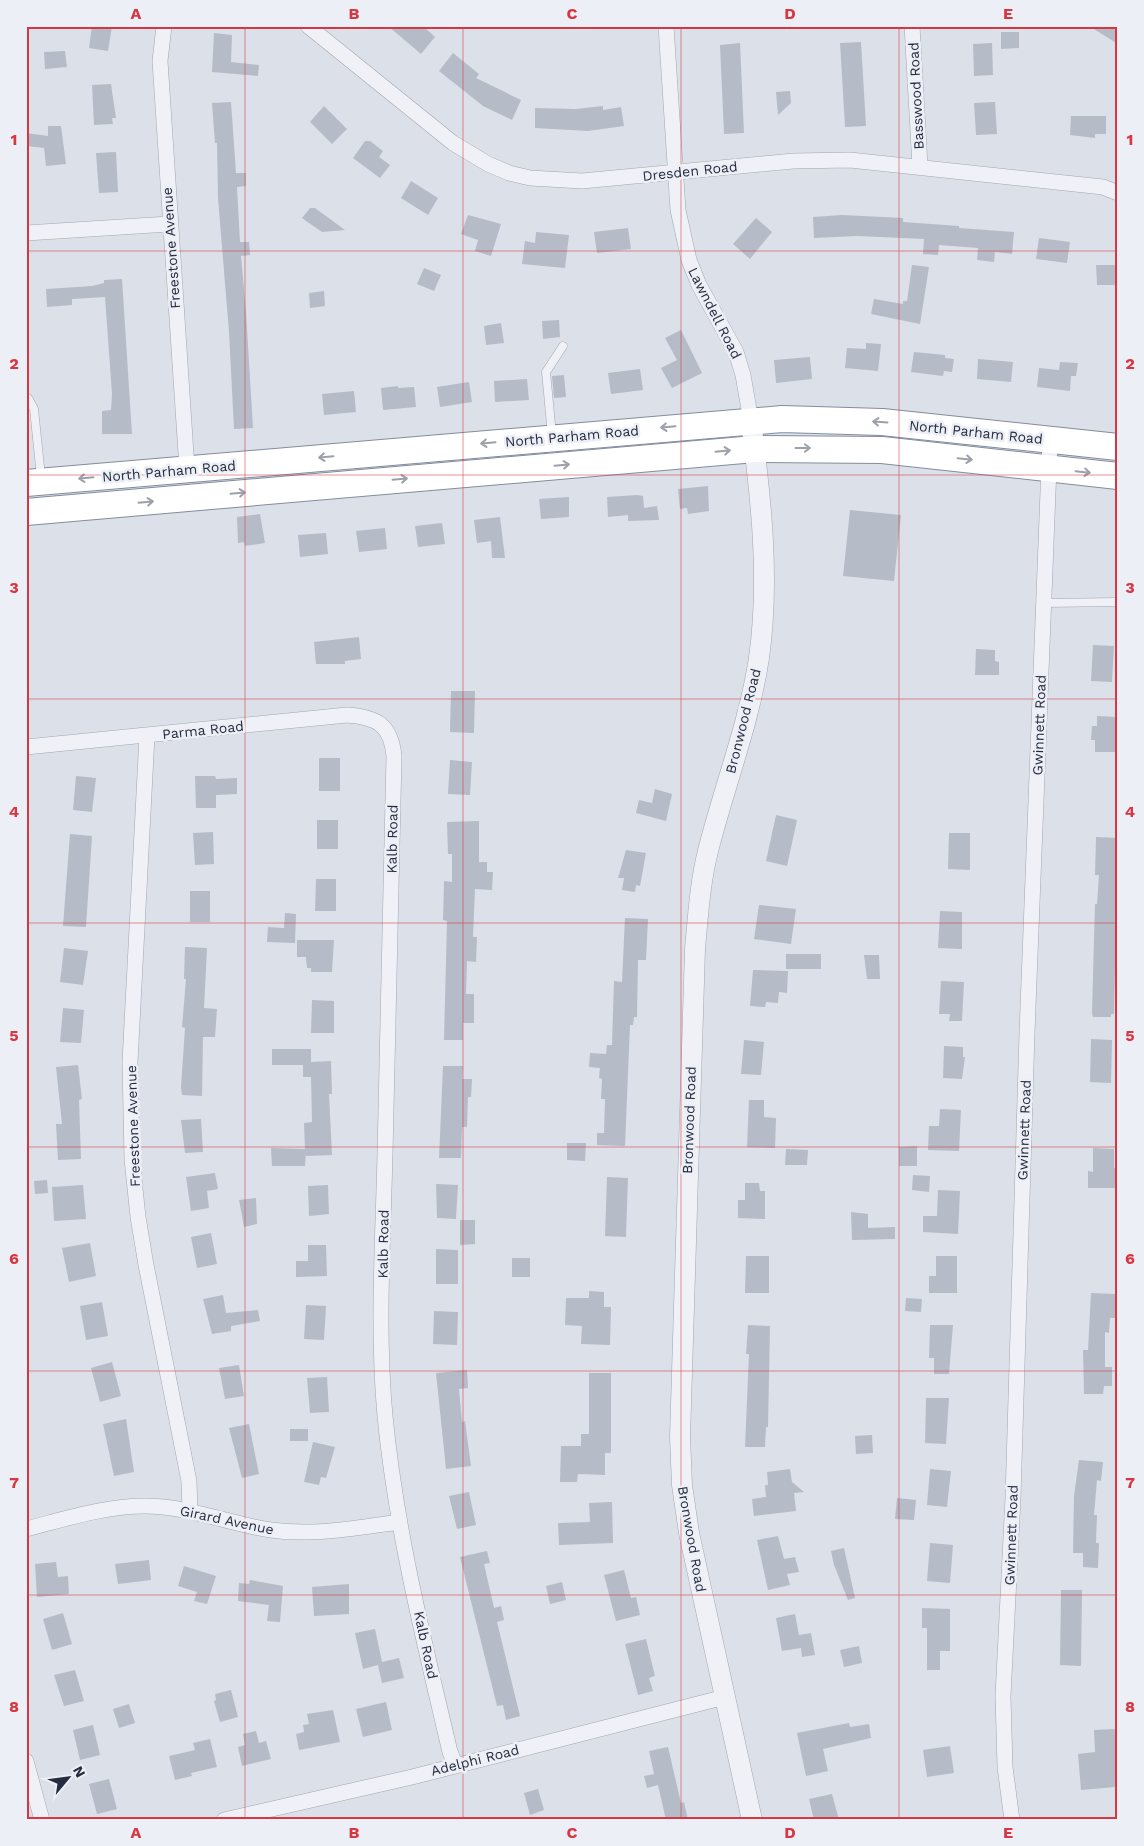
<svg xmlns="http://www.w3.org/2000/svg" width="1144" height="1846" viewBox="0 0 1144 1846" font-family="'Work Sans',sans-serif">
  <rect width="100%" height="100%" fill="#dce0e8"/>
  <g fill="#b6bbc8">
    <polygon points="92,26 112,26 108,51 89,48"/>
    <polygon points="388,26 423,26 435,37 421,54"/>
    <polygon points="1089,26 1118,26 1118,44"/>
    <polygon points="1001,32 1019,32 1019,48 1001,49"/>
    <polygon points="214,33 232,35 231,62 259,65 258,76 212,72"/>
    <polygon points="861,42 866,126 845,127 840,43"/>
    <polygon points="740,43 744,133 724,134 720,45"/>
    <polygon points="992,43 993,75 974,76 973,44"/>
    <polygon points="65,51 67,67 45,69 44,52"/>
    <polygon points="453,53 479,74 476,78 521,100 512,120 483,106 439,71"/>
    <polygon points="111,84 116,118 112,118 113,124 94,125 92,85"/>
    <polygon points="790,91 791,103 778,115 776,92"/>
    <polygon points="231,102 236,173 246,173 246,186 237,187 240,242 249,242 250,255 241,256 246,312 253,428 234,429 229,332 218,198 217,143 215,143 212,103"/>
    <polygon points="995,102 997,134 976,135 974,103"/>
    <polygon points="324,106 347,129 332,144 310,122"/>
    <polygon points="603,106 603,110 621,107 624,126 588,131 535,128 535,108 576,109"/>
    <polygon points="1071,116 1106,116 1106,134 1095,134 1095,138 1070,135"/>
    <polygon points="48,126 61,126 66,164 46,166 44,148 26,146 26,133 48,136"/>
    <polygon points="365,141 370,141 383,151 379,157 390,165 380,178 353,158"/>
    <polygon points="116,152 118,192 99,193 96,153"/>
    <polygon points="411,181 438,198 428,215 401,198"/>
    <polygon points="310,208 315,208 345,230 322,232 302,218"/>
    <polygon points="468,215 501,224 491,256 475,251 478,240 461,234"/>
    <polygon points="842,215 903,218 903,222 959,226 959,228 1014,232 1012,254 995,252 994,262 977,260 978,248 939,245 938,255 923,254 924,239 858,236 814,238 813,217"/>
    <polygon points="756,218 772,232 750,259 733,244"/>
    <polygon points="628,228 631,249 597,253 594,232"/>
    <polygon points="536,232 569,235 565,268 522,264 525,241 535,243"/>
    <polygon points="1039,238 1070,242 1067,263 1036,259"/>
    <polygon points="912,265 929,267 920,324 871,314 874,299 903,304 903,301 907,301"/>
    <polygon points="1096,265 1118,265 1118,285 1097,285"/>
    <polygon points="424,268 441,275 434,291 417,284"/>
    <polygon points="122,279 132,434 102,434 102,411 111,410 112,394 105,297 72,299 72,305 47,307 46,289 92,286 104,283 104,280"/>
    <polygon points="324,291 325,306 310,308 309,293"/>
    <polygon points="559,320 560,337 543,339 542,321"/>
    <polygon points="501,323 504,343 486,345 484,326"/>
    <polygon points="681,330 702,373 672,388 661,368 677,360 665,338"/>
    <polygon points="866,343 881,344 878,371 845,368 847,348 866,349"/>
    <polygon points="914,352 945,355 945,358 954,359 952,372 944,371 943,376 911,372"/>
    <polygon points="810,357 812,379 776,383 774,360"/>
    <polygon points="978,359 1013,362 1011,382 977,379"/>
    <polygon points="1060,362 1078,363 1076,376 1071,376 1070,391 1037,387 1039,368 1059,370"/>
    <polygon points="640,369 643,390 611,394 608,373"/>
    <polygon points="564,375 566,397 554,398 552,376"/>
    <polygon points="527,379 529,400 495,402 494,381"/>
    <polygon points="469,382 472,402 440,407 437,387"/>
    <polygon points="398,386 398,388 414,387 416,407 383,410 381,388"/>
    <polygon points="354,391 356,412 324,415 322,394"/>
    <polygon points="708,486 709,511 688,514 687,508 680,509 678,489"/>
    <polygon points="637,495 643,496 644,508 657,506 659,520 628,521 628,515 608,517 607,497"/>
    <polygon points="569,497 569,517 541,519 539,499"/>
    <polygon points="850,510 901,515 894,581 843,576"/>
    <polygon points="260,514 265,543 245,546 244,542 238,543 237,517"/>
    <polygon points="500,517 505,558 492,558 491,541 477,543 474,520"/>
    <polygon points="442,523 445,544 418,547 415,526"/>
    <polygon points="385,528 387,549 359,552 356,531"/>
    <polygon points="326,533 328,554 300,557 298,535"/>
    <polygon points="359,637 361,659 345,661 345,664 316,664 314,642"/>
    <polygon points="1093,645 1114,646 1112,682 1091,681"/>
    <polygon points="976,649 995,650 995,661 999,662 999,675 975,675"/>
    <polygon points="451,691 475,691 474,733 450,732"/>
    <polygon points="1097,716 1118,717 1118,752 1095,752 1095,740 1091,740 1092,726 1097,726"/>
    <rect x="319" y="758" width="21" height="33"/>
    <polygon points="450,760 472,762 470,795 448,794"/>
    <polygon points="76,776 96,778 92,812 73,810"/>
    <polygon points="195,776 215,776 216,779 237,778 237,794 216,795 216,808 196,808"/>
    <polygon points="655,789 672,794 666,821 636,813 639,800 652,803"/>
    <polygon points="776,815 797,820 787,866 766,861"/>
    <rect x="317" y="820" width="21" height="29"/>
    <polygon points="479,821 479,862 487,862 487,872 493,872 492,890 475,889 473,937 477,937 476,962 467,961 466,994 474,994 474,1023 463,1023 463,1040 444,1040 447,921 443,920 444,881 452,882 452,854 448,854 447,822"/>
    <polygon points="213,832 214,864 195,865 193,833"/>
    <polygon points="949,833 970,833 970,870 948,869"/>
    <polygon points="70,834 92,836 86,927 63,926"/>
    <polygon points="1096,837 1118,838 1114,1014 1111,1014 1111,1017 1093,1017 1092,1013 1095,904 1097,904 1099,875 1095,875"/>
    <polygon points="626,850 646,853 640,886 636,885 635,892 622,890 624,878 618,878"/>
    <polygon points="316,879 336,879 336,911 315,911"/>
    <rect x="190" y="891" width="20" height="31"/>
    <polygon points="759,905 796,909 791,944 754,939"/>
    <polygon points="940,911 962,912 962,949 938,948"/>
    <polygon points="285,913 296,914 295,943 267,942 268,927 284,928"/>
    <polygon points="625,918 648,919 646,960 638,960 637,1017 634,1017 633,1025 630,1025 625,1146 597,1145 597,1133 604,1133 605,1099 601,1099 602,1079 599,1078 600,1068 589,1067 590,1053 606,1054 607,1045 612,1045 614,981 622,982"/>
    <polygon points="297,940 334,940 332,972 311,972 311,968 307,968 306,957 297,957"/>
    <polygon points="185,947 207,948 204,1008 217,1009 215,1037 203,1037 202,1096 182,1095 181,1087 185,1028 182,1027 186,979 184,979"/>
    <polygon points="64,948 88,951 83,985 60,982"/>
    <rect x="786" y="954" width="35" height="15"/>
    <polygon points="864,955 879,955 880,979 867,979"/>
    <polygon points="753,970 788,971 787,993 779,992 778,1003 766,1002 765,1007 750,1006"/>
    <polygon points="941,981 964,982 962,1021 949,1021 950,1014 939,1014"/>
    <polygon points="312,1000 334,1001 334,1033 311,1033"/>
    <polygon points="63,1008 84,1010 81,1043 60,1042"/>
    <polygon points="1091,1039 1112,1040 1111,1083 1090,1082"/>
    <polygon points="744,1040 764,1042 761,1075 741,1074"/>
    <polygon points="944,1046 963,1047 963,1057 965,1057 962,1079 943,1078"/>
    <polygon points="272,1049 311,1049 311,1062 331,1061 332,1094 329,1094 332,1155 306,1156 306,1152 305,1166 272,1166 271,1148 305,1149 304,1123 312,1122 311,1077 303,1077 303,1065 272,1065"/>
    <polygon points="78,1065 82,1099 79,1100 81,1159 58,1160 56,1124 62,1124 56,1067"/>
    <polygon points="443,1066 463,1066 462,1079 472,1079 471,1097 468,1097 467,1127 462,1127 461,1158 439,1158"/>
    <polygon points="749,1100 764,1100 764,1117 776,1118 775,1148 747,1147"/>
    <polygon points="940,1109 961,1110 959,1151 928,1150 929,1126 939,1126"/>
    <polygon points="201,1119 203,1152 185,1153 181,1120"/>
    <polygon points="567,1143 586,1143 585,1161 567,1160"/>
    <polygon points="917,1146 917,1166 899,1166 899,1147"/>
    <polygon points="1093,1148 1114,1149 1114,1168 1118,1168 1118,1188 1088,1188 1088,1171 1093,1172"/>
    <polygon points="786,1149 808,1150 807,1165 785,1165"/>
    <polygon points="215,1173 218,1189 207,1191 209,1208 191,1211 186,1177"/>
    <polygon points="913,1175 930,1176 929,1192 912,1190"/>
    <polygon points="607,1177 628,1178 626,1237 605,1236"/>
    <polygon points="47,1180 48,1193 35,1194 34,1181"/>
    <polygon points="745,1183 759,1183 760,1191 765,1191 765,1219 738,1218 738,1200 745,1200"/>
    <polygon points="436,1184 458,1185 456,1219 437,1218"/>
    <polygon points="83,1185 86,1219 54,1221 52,1187"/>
    <polygon points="328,1185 329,1214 309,1216 308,1186"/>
    <polygon points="938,1190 960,1191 958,1234 923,1232 923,1216 937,1216"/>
    <polygon points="256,1198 257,1224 244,1227 239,1200"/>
    <polygon points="851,1212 868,1214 868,1228 895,1227 895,1239 852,1240"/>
    <polygon points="460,1220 475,1220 475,1244 460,1245"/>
    <polygon points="211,1233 217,1264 197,1268 191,1237"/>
    <polygon points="90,1243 96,1276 69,1282 62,1248"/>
    <polygon points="308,1245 326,1245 327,1276 296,1277 296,1261 308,1261"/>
    <polygon points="436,1249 458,1250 458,1284 436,1284"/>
    <polygon points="746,1256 769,1256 769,1293 745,1293"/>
    <polygon points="936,1256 957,1256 957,1293 929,1293 929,1276 936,1276"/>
    <rect x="512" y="1258" width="18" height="19"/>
    <polygon points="589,1291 604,1292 604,1307 611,1307 610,1345 581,1344 582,1326 565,1325 566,1298 589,1298"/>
    <polygon points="1091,1293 1116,1294 1116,1300 1118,1300 1118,1318 1110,1318 1109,1333 1105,1332 1105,1367 1112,1367 1112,1386 1104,1386 1103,1394 1084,1394 1083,1350 1088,1350"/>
    <polygon points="223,1295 226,1313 258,1310 260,1321 231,1326 231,1331 212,1334 203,1299"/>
    <polygon points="906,1298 922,1299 921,1312 905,1311"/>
    <polygon points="102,1302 108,1336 86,1340 80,1306"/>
    <polygon points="306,1305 326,1306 324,1340 304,1339"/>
    <polygon points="434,1311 458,1312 457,1345 433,1344"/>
    <polygon points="748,1325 770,1326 768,1427 766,1427 765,1447 745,1447 749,1354 746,1354"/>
    <polygon points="930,1325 953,1325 949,1374 934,1374 934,1358 929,1358"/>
    <polygon points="112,1362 121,1396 100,1402 91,1368"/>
    <polygon points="239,1365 244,1396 225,1399 219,1368"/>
    <polygon points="467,1370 468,1388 459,1389 462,1422 465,1421 471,1466 446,1469 436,1373"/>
    <polygon points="589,1373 611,1373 611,1453 605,1453 605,1475 578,1474 577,1482 560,1482 561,1446 581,1446 581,1434 589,1434"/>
    <polygon points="327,1377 329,1412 310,1413 307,1378"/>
    <polygon points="926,1398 949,1398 946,1444 925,1443"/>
    <polygon points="126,1419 134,1472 114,1476 103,1424"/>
    <polygon points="249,1424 259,1474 242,1478 229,1428"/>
    <rect x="290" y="1429" width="18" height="12"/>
    <polygon points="872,1435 873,1453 856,1454 855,1436"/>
    <polygon points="313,1442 335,1447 326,1478 321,1477 319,1485 304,1482"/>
    <polygon points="1079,1460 1103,1462 1101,1481 1097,1480 1094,1515 1097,1515 1096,1543 1099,1543 1098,1568 1083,1567 1083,1553 1073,1553 1074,1496"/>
    <polygon points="790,1469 792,1482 804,1492 794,1493 796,1511 754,1516 752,1499 766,1497 765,1485 768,1485 767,1472"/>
    <polygon points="930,1469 951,1471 947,1507 927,1505"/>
    <polygon points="469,1492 476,1525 457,1529 449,1496"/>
    <polygon points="897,1498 916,1500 914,1520 895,1519"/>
    <polygon points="612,1502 613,1543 559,1545 558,1523 590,1522 589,1503"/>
    <polygon points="778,1536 784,1559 795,1557 799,1572 787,1574 790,1585 768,1590 757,1540"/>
    <polygon points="930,1543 953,1545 950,1583 927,1581"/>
    <polygon points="844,1548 855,1598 848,1600 834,1565 831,1551"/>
    <polygon points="487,1551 490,1563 484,1564 494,1608 501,1606 504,1620 497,1622 520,1716 506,1720 503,1705 497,1706 460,1557"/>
    <polygon points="149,1560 151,1580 118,1584 115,1564"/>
    <polygon points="56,1562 58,1577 68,1576 69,1594 37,1597 35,1564"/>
    <polygon points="184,1566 216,1576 207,1604 194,1601 197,1592 178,1586"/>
    <polygon points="624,1570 631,1598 636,1597 640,1615 616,1621 604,1575"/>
    <polygon points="250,1580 283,1586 280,1622 267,1621 269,1605 238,1601 239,1583 249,1584"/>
    <polygon points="562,1582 566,1600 550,1604 546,1586"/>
    <polygon points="349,1584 349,1614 314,1616 312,1587"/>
    <polygon points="1061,1590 1082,1590 1081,1666 1060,1665"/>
    <polygon points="922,1608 950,1609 950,1651 940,1651 940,1670 927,1670 927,1628 922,1628"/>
    <polygon points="63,1613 72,1644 52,1650 43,1619"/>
    <polygon points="795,1614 799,1635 811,1633 815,1655 802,1657 801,1648 782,1651 776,1618"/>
    <polygon points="375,1629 382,1662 399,1658 404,1678 382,1683 378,1665 363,1669 355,1633"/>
    <polygon points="646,1639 655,1676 649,1678 653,1691 638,1695 625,1644"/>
    <polygon points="859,1646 862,1663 844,1667 840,1650"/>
    <polygon points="75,1670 84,1701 64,1706 54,1675"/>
    <polygon points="231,1690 238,1717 220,1722 214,1701 216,1700 215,1694"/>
    <polygon points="386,1702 392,1730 363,1737 356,1709"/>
    <polygon points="129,1704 135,1723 119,1728 113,1709"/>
    <polygon points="333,1710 340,1742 299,1750 296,1734 304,1732 303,1725 309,1724 307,1714"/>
    <polygon points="849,1723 850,1727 869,1724 871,1738 823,1749 828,1771 806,1776 797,1733"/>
    <polygon points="93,1725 100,1755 80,1760 73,1730"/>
    <polygon points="1115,1729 1116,1787 1081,1790 1078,1754 1095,1752 1094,1730"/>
    <polygon points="256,1731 259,1743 266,1741 271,1759 242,1766 238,1747 245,1745 243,1734"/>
    <polygon points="210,1739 217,1767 191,1773 192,1776 175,1780 169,1756 195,1750 193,1743"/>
    <polygon points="950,1746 954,1773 927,1777 923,1750"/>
    <polygon points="668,1747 681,1803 684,1802 688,1820 666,1820 658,1785 647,1788 644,1776 654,1774 649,1751"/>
    <polygon points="109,1779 117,1809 97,1814 89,1784"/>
    <polygon points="538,1789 544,1810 530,1815 524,1793"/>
    <polygon points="832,1794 839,1820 814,1820 809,1799"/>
  </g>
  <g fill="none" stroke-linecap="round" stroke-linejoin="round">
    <g stroke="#a1a6b2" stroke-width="9">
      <g id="service">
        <polyline points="26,398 28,398 34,409 41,477"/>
        <polyline points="552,435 546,372 563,346"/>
        <polyline points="1044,603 1118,602"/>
      </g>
    </g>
    <g stroke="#a1a6b2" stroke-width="16">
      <g id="minor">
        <polyline points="164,26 160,61 187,469"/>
        <polyline points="308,26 453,143 488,164 509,173 530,178 582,181 793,161 850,160 1103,187 1118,193"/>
        <polyline points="666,26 678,210 689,260 699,285 736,352 743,375 751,421"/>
        <polyline points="912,26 920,166"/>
        <polyline points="26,233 169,224"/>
        <polyline points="147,736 130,1062 132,1159 138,1217 146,1265 189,1481 190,1511"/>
        <path d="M26,747l321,-32c30,2 44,10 47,41 -3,133 -6,265 -9,398 -2,87 -8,175 0,262 11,114 39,225 65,336l5,12"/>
        <path d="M26,1529c39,-10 79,-23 119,-23 44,0 83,18 126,24 43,6 86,-2 128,-8"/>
        <polyline points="26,1761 42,1820"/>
        <polyline points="224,1820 412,1777 725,1697"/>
        <polyline points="1012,1820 1005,1767 1003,1696 1013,1498 1027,1033 1050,440"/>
      </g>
    </g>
    <g stroke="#a1a6b2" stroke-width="21">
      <path id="tertiary" d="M751,421c10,77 19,159 8,237 -10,66 -35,129 -51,193 -8,32 -10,65 -13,98l-15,488 2,48 7,48 63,287"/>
    </g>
    <g stroke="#838c9f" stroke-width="28">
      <g id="trunk">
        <polyline points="26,483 782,419 882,422 1118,447"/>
        <polyline points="26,512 755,449 882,450 1118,476"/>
      </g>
    </g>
    <use href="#service" stroke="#eff1f6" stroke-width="8"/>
    <use href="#minor" stroke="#eff1f6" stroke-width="15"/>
    <use href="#tertiary" stroke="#eff1f6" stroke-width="20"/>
    <use href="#trunk" stroke="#fff" stroke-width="26"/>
  </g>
  <defs><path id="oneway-shaft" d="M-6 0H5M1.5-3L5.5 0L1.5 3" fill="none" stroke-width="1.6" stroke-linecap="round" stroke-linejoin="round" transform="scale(1.25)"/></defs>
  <g stroke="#9da0a9">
    <use href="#oneway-shaft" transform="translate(880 422) rotate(-176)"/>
    <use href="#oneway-shaft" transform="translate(668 427) rotate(175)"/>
    <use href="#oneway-shaft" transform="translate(488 443) rotate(175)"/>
    <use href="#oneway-shaft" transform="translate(803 448)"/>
    <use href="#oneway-shaft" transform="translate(723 451) rotate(-5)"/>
    <use href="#oneway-shaft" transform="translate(326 457) rotate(175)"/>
    <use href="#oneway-shaft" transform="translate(965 459) rotate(6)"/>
    <use href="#oneway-shaft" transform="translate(562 465) rotate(-5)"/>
    <use href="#oneway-shaft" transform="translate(1083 472) rotate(6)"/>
    <use href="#oneway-shaft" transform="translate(86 478) rotate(175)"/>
    <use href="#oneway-shaft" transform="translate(400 479) rotate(-5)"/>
    <use href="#oneway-shaft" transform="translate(238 493) rotate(-5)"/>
    <use href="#oneway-shaft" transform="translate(146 502) rotate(-5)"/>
  </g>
  <path fill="none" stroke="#d63743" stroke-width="1" stroke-opacity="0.55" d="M245,26v1794M463,26v1794M681,26v1794M899,26v1794M26,251h1092M26,475h1092M26,699h1092M26,923h1092M26,1147h1092M26,1371h1092M26,1595h1092"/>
  <g text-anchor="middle" stroke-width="5" stroke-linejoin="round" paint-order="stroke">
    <g font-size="14" fill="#252c3f" stroke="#eceff5">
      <text transform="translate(916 96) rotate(-93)" y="5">Basswood Road</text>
      <text transform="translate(690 171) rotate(-6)" y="5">Dresden Road</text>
      <text transform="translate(171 248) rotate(-94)" y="5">Freestone Avenue</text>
      <text transform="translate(715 313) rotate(63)" y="5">Lawndell Road</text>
      <text transform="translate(976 432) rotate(6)" y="5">North Parham Road</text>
      <text transform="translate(572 436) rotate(-5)" y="5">North Parham Road</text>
      <text transform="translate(169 471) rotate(-5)" y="5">North Parham Road</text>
      <text transform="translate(743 721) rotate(-76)" y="5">Bronwood Road</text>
      <text transform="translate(1039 725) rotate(-88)" y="5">Gwinnett Road</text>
      <text transform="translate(203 730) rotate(-6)" y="5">Parma Road</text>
      <text transform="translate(392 839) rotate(-89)" y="5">Kalb Road</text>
      <text transform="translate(689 1120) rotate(-88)" y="5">Bronwood Road</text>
      <text transform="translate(133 1126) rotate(-92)" y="5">Freestone Avenue</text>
      <text transform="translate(1024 1130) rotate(-88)" y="5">Gwinnett Road</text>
      <text transform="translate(383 1244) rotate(-89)" y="5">Kalb Road</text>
      <text transform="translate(227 1520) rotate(12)" y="5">Girard Avenue</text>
      <text transform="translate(1011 1535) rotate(-88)" y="5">Gwinnett Road</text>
      <text transform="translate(692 1539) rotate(80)" y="5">Bronwood Road</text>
      <text transform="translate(426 1645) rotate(78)" y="5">Kalb Road</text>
      <text transform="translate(475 1760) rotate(-14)" y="5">Adelphi Road</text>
    </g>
  </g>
  <rect width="1144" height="1846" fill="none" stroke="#eceff5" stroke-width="55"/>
  <g transform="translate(68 1778) rotate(61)" stroke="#eceff5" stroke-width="4" paint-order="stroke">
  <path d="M0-4L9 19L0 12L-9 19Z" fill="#252c3f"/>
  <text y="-8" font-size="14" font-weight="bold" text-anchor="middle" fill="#252c3f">N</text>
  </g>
  <rect x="28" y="28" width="1088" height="1790" fill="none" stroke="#d63743" stroke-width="2"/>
  <g font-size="16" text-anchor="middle" font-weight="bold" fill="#d63743">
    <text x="136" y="19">A</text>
    <text x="354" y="19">B</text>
    <text x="572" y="19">C</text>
    <text x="790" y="19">D</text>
    <text x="1008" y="19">E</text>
    <text x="14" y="145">1</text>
    <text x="1130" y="145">1</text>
    <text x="14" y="369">2</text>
    <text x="1130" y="369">2</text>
    <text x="14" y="593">3</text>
    <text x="1130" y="593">3</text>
    <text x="14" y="817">4</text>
    <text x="1130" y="817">4</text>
    <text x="14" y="1041">5</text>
    <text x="1130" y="1041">5</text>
    <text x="14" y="1264">6</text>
    <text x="1130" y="1264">6</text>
    <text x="14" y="1488">7</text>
    <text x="1130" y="1488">7</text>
    <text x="14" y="1712">8</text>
    <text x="1130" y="1712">8</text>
    <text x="136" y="1838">A</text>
    <text x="354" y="1838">B</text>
    <text x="572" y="1838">C</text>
    <text x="790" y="1838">D</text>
    <text x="1008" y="1838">E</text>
  </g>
</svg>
